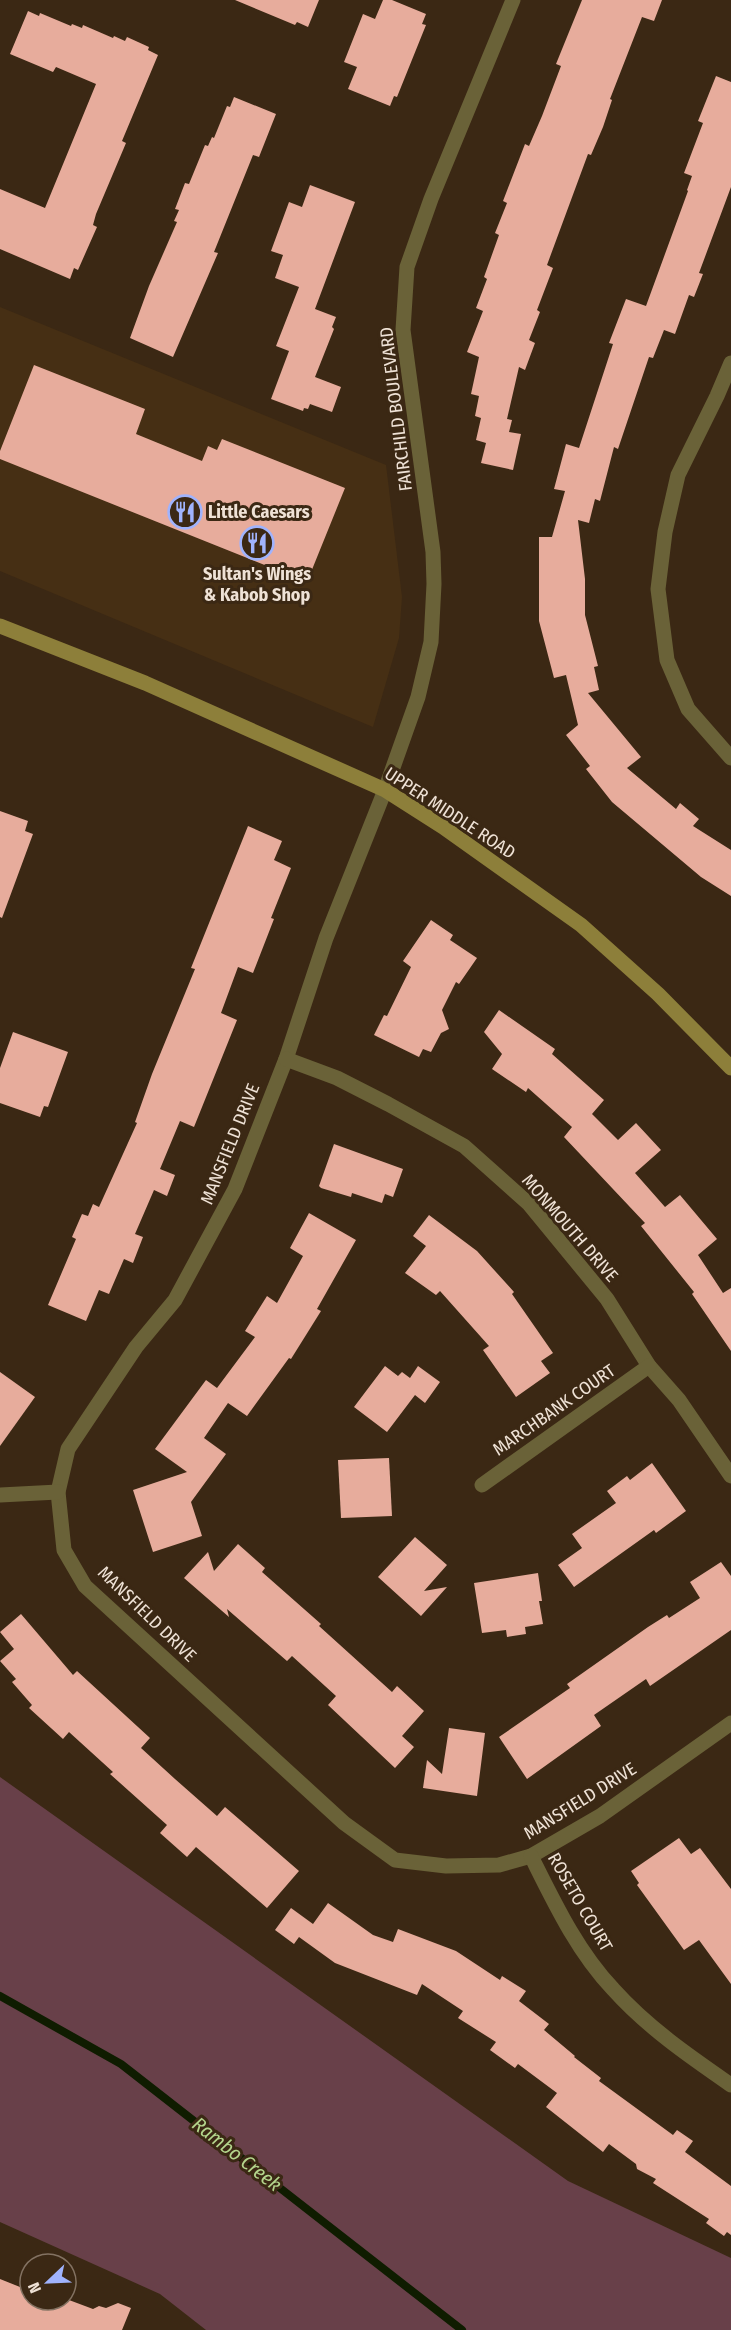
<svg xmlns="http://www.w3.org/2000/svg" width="731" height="2330" viewBox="0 0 731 2330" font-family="'Fira Sans Condensed',sans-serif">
  <rect width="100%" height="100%" fill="#3b2814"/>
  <polygon fill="#462f14" points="0,307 386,465 402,597 399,638 373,727 0,571"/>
  <polygon fill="#684049" points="0,1777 568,2181 731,2258 731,2330 206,2330 160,2294 0,2222"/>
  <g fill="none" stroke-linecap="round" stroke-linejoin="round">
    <polyline stroke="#0f1c00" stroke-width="8" points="0,1996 121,2064 462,2330"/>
  </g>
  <g fill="#e7ac9c">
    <polygon points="235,0 319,0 308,27 297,22 295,25"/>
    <polygon points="383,0 392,0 426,14 422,24 426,25 397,97 394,96 390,106 348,89 357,67 344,62 363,14 375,19"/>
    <polygon points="582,0 662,0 654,21 642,17 610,99 612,100 603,127 591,155 588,154 547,265 553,268 537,310 540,312 529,340 535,343 525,370 519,367 507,419 512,420 509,432 521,434 513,470 481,463 486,443 476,440 481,418 475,416 479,396 471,394 479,357 467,352 483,311 476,308 487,279 484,277 499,235 495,233 507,203 503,201 525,144 529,146 542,116 561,66 556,64"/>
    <polygon points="28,11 39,16 40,13 71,26 72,24 82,28 83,25 113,38 114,36 125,41 127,37 149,47 148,50 158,55 122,141 126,143 96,214 93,225 97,227 78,270 74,268 70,279 0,249 0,189 45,208 96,84 56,67 53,72 10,54"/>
    <polygon points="716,76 731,82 731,187 699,273 703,274 694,297 689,295 675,334 664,330 653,358 649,357 618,449 614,447 600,501 595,499 589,523 578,520 585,579 585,615 598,666 594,667 599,690 588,693 641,757 627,768 676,809 680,803 699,819 693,826 731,850 731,896 701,877 612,802 586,769 590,766 566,735 578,725 566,675 554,678 539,621 539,537 552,537 565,491 554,489 566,444 579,448 613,344 609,343 626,299 646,306 688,191 687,190 692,176 684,173 703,123 698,121"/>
    <polygon points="234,97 276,114 259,157 253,155 214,252 218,253 173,357 130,338 149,286 177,222 174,221 179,210 175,209 185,183 189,184 205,145 208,146 212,137 214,138 227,106 230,107"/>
    <polygon points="310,185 355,202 315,309 336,317 332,327 334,329 315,377 341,387 332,412 310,404 308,409 304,408 303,411 271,399 289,351 276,346 299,287 275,278 283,255 271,251 289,202 302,207"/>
    <polygon points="34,365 145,409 136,434 202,461 208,446 217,450 222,439 345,488 307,582 0,459 0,451"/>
    <polygon points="0,811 28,821 25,831 33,834 2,918 0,917"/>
    <polygon points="248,826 282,841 274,860 291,868 271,918 274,919 253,973 238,967 221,1013 237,1020 194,1127 180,1121 160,1169 175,1175 167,1196 154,1190 135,1234 143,1237 133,1263 124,1259 109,1294 99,1290 86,1321 48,1305 76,1239 72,1237 82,1214 88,1216 93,1204 99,1207 137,1123 135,1122 152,1074 195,969 191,968"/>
    <polygon points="431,920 453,935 450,940 477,958 459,984 456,982 442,1010 449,1029 441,1033 431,1052 423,1049 419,1057 374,1035 384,1015 387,1016 411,967 403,961"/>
    <polygon points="499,1010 555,1049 552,1054 604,1100 592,1114 618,1140 636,1123 661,1150 635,1173 665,1207 680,1195 717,1239 698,1255 723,1293 731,1288 731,1351 692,1294 694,1292 641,1226 645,1223 564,1137 572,1127 528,1088 526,1092 492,1069 502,1054 484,1032"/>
    <polygon points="13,1032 68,1052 48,1107 44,1106 40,1117 0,1103 0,1068"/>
    <polygon points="334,1144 403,1169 393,1197 385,1194 382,1203 352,1193 351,1197 321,1188 319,1186"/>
    <polygon points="309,1213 356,1240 317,1309 321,1311 291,1359 289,1358 247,1416 228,1403 204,1438 226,1454 191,1502 202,1536 153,1552 133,1490 187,1472 155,1449 206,1380 217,1388 255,1337 245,1331 267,1296 277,1303 303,1256 290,1248"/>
    <polygon points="429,1215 477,1251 514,1292 512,1294 553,1353 541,1361 550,1373 516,1397 483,1350 489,1346 440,1291 436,1295 405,1273 426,1246 413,1236"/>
    <polygon points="385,1366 398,1376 402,1372 410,1378 418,1366 440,1382 425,1403 415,1395 387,1432 354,1407"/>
    <polygon points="0,1372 35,1397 0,1446"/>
    <polygon points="389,1458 392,1516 341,1518 338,1460"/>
    <polygon points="652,1463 686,1511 656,1533 654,1530 574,1587 558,1565 582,1548 572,1534 616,1503 607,1491 627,1476 630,1480"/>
    <polygon points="415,1537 447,1565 424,1591 447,1587 421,1616 378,1577"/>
    <polygon points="238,1544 265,1568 262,1572 321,1624 319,1626 392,1692 397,1686 424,1711 402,1736 414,1747 395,1768 328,1705 336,1696 292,1656 287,1661 227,1609 229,1617 184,1578 208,1552 214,1571"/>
    <polygon points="721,1562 731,1576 731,1630 650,1686 646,1679 594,1715 601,1726 527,1779 499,1737 570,1688 567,1684 648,1627 667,1615 669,1618 700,1598 690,1582"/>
    <polygon points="538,1573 542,1601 539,1601 543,1624 525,1627 526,1634 507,1637 506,1630 482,1633 474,1583"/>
    <polygon points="21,1614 73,1675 77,1671 150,1738 141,1748 175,1779 217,1816 225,1807 299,1871 267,1908 196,1847 187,1857 160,1833 167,1825 110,1774 113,1772 69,1732 63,1739 29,1708 32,1705 12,1682 16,1679 0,1661 14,1649 0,1632"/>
    <polygon points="449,1728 485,1733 477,1796 423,1788 427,1760 442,1774"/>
    <polygon points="679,1838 691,1854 700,1848 731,1889 731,1984 699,1940 684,1950 637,1885 639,1883 631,1871"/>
    <polygon points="328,1903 373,1935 393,1942 398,1929 456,1951 500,1980 502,1976 526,1991 519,2001 549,2024 544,2030 575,2056 574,2057 601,2078 599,2081 673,2135 677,2130 693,2141 685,2152 731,2186 731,2235 727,2232 724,2236 706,2223 709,2219 653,2183 656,2179 637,2169 636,2164 609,2144 603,2152 546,2107 557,2093 518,2064 515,2068 490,2050 496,2042 458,2018 463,2011 422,1984 417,1995 335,1963 299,1937 294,1944 275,1930 291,1908 313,1924"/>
    <polygon points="0,2279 30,2291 30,2300 69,2300 93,2309 99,2306 106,2308 118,2303 131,2308 122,2330 0,2330"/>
  </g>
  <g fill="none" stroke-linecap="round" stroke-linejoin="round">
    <g stroke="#6a6238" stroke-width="15">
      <polyline points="513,0 431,199 407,267 403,330 433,552 434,584 431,642 418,697 385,790 326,938 286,1059 235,1189 175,1300 136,1347 68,1449 58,1492 64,1550 85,1586 344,1823 395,1860 446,1866 499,1865 531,1856 600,1816 731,1723"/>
      <polyline points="731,363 717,396 678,475 665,532 658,589 667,660 688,709 731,758"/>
      <polyline points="286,1059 337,1078 388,1104 464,1146 529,1204 607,1299 649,1366 679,1400 731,1476"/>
      <polyline points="482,1485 649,1366"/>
      <polyline points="0,1495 58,1492"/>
      <path d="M531,1856c23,46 46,95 82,133 34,38 76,67 118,96"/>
    </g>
    <polyline stroke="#8d7f3a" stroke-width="15" points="0,626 145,683 385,790 443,827 581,925 658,994 731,1068"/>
  </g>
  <defs>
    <g id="restaurant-ring" transform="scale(1.725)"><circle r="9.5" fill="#3b2814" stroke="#a0b3fd" stroke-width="1.5"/><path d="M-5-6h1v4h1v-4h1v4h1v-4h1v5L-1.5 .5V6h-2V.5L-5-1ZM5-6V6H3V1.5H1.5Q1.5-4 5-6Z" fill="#a0b3fd"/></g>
  </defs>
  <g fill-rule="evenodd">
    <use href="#restaurant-ring" x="185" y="512"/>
    <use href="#restaurant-ring" x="257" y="543"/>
  </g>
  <g text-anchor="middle" stroke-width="6" stroke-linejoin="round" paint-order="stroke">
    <g font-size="18" fill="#efe2d6" stroke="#3b2814">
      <text transform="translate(396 409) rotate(-97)" y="6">FAIRCHILD BOULEVARD</text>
      <text transform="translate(450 813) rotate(33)" y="6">UPPER MIDDLE ROAD</text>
      <text transform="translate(230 1144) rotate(-68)" y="6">MANSFIELD DRIVE</text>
      <text transform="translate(570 1228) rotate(49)" y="6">MONMOUTH DRIVE</text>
      <text transform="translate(554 1410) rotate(-35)" y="6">MARCHBANK COURT</text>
      <text transform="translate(147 1614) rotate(44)" y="6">MANSFIELD DRIVE</text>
      <text transform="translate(580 1801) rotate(-32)" y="6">MANSFIELD DRIVE</text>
      <text transform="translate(580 1902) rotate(60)" y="6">ROSETO COURT</text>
    </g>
    <g font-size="18" font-weight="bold" fill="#efe2d6" stroke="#3b2814" text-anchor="start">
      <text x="208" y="518">Little Caesars</text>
      <text x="257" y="580" text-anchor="middle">Sultan's Wings<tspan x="257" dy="21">&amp; Kabob Shop</tspan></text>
    </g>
    <g font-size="20" font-style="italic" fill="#b4d58c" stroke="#3b2814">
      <text transform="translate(237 2154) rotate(38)" y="7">Rambo Creek</text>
    </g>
  </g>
  <g transform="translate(48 2282) rotate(247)"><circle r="28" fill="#3b2814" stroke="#837262" stroke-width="1.5"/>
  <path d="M0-4.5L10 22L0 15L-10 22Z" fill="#a0b3fd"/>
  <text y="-9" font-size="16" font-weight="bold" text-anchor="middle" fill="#efe2d6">N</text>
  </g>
</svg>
